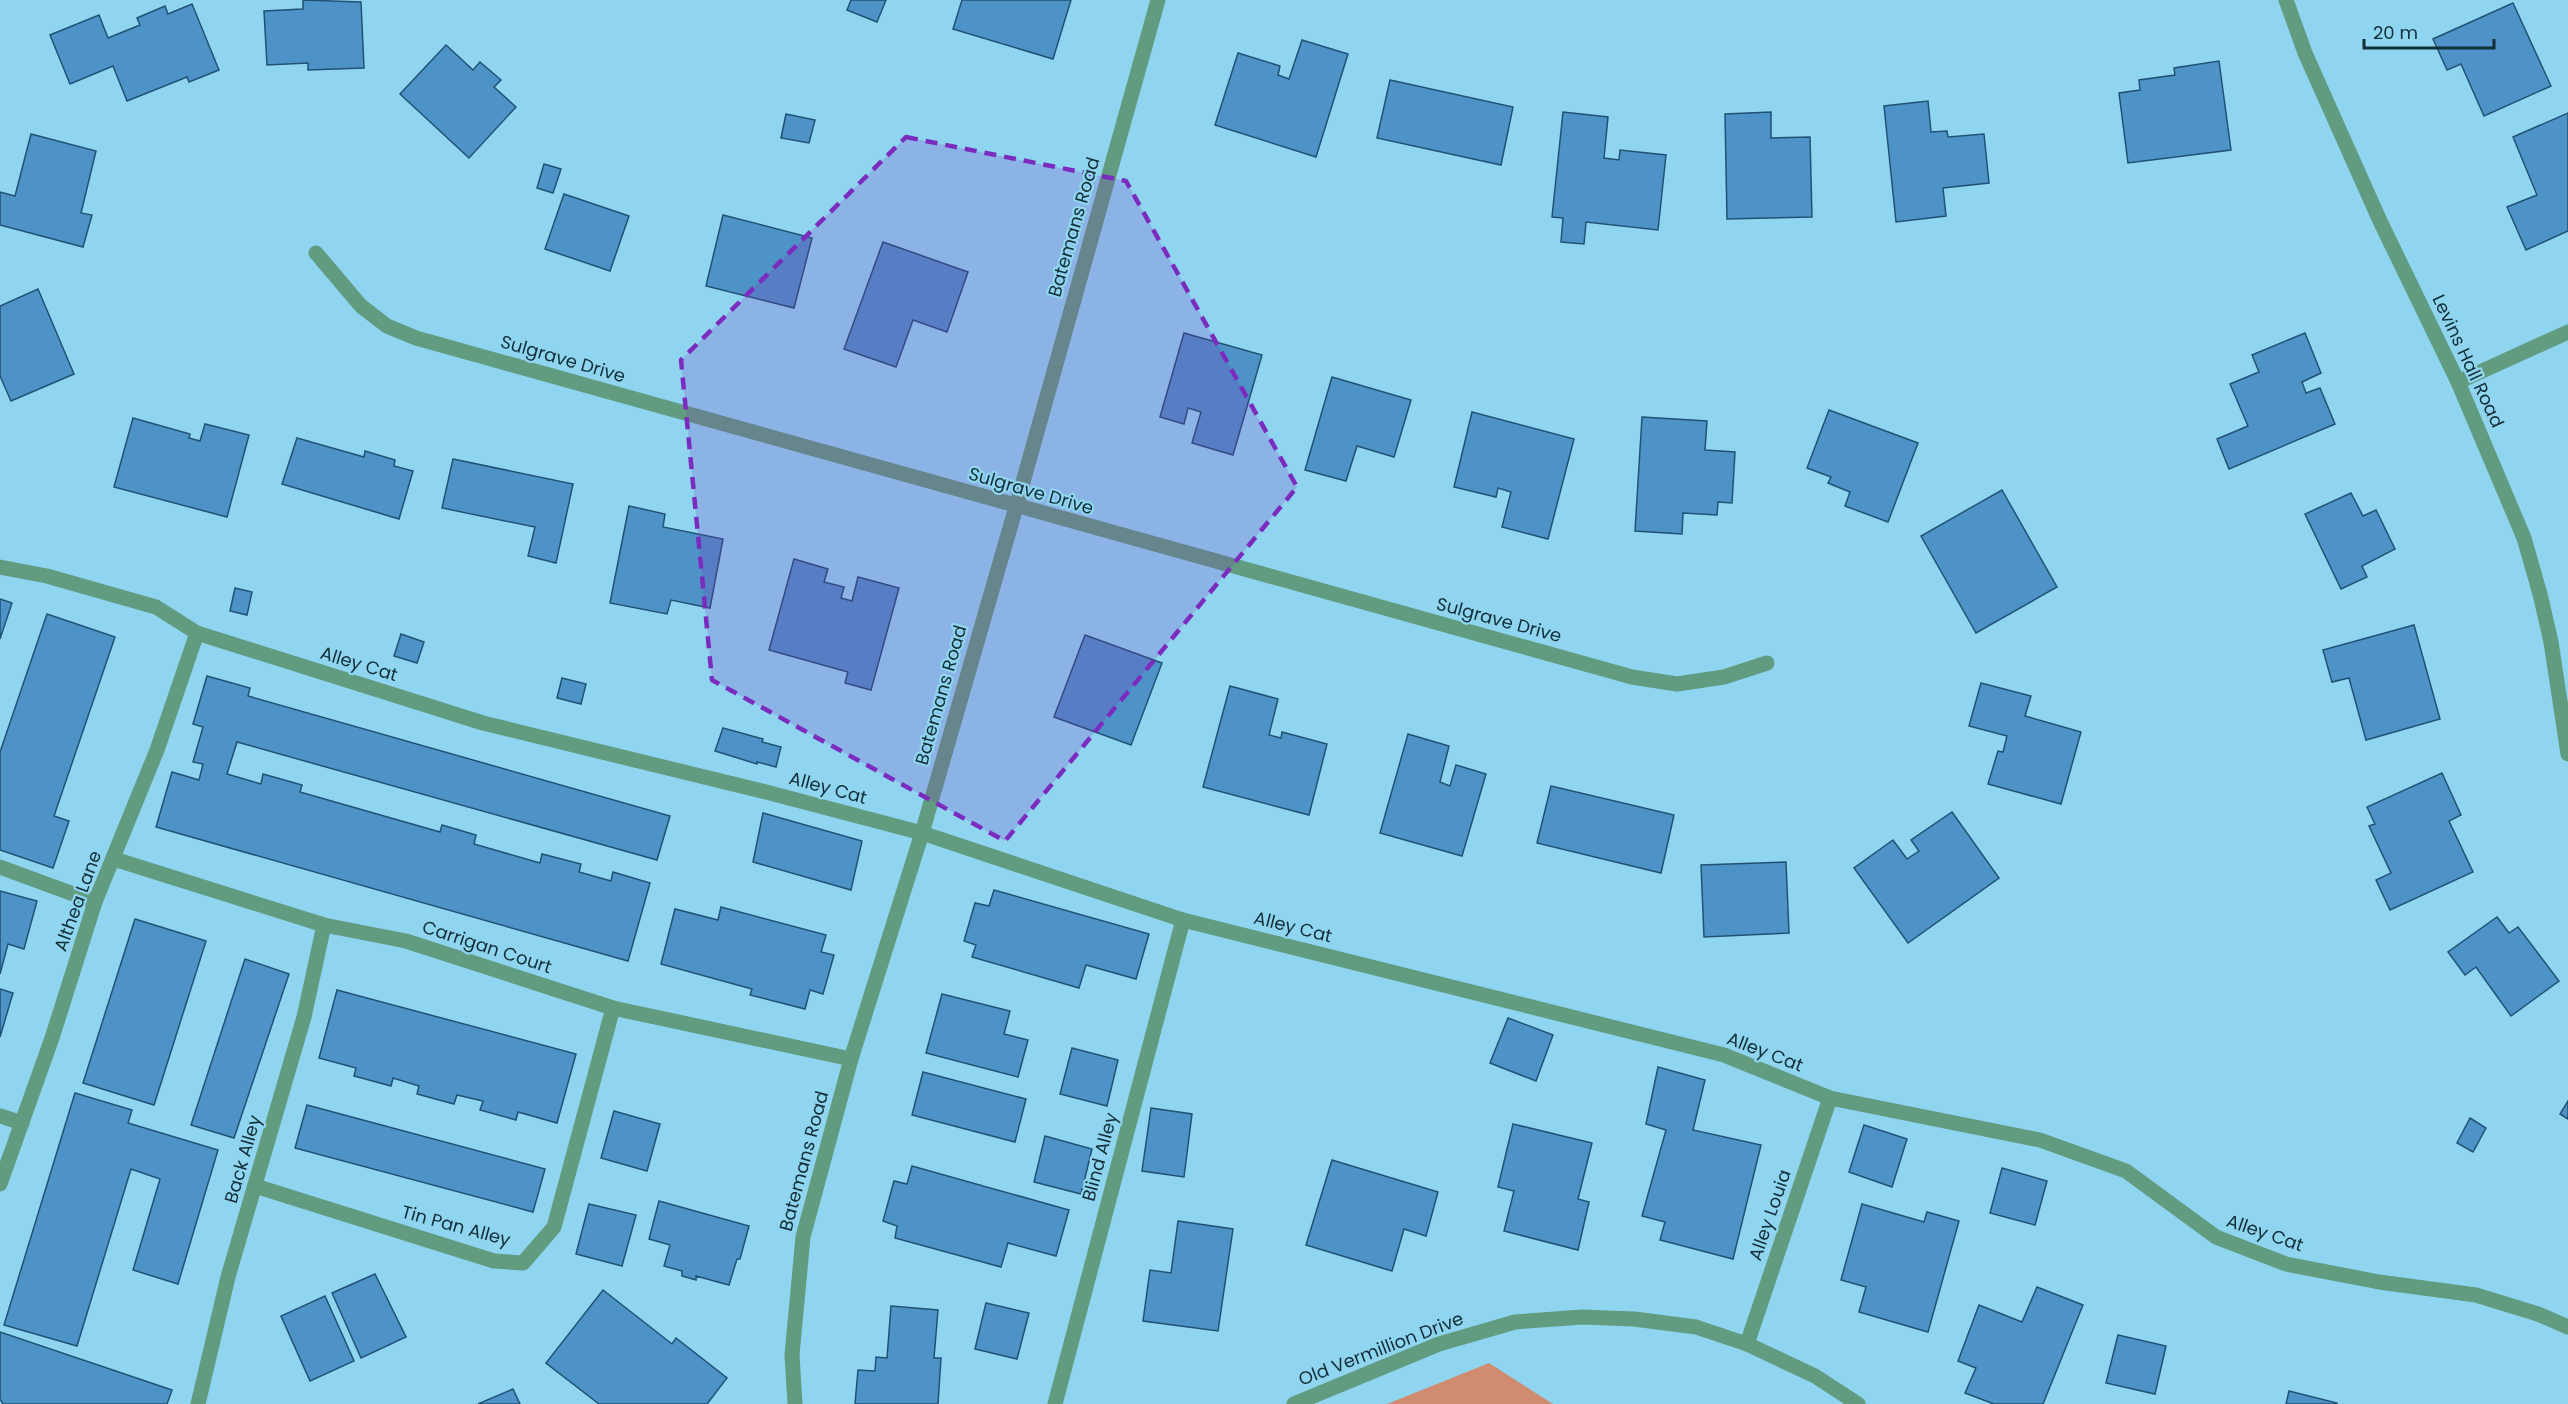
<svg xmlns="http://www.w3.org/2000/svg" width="2568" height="1404" viewBox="0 0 2568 1404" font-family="Poppins,sans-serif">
  <rect width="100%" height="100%" fill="#8fd5ef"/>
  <polygon fill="#cf8c71" points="1489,1363 1553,1404 1387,1404"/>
  <g fill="#4e93c7" stroke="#215275" stroke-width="1.5">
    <polygon points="303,0 361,2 364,68 308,70 308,63 267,65 264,11 303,9"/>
    <polygon points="851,0 886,0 877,22 847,10"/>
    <polygon points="962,0 1071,0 1053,59 953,29"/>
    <polygon points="2513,3 2551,86 2484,116 2461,64 2447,70 2433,39"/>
    <polygon points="192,4 219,70 189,82 187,77 127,101 113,66 70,84 50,35 99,15 108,38 140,25 137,18 165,6 168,14"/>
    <polygon points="1302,40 1348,54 1316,157 1215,125 1238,53 1280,66 1278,75 1289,79"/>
    <polygon points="446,45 473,70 480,62 501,80 494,87 516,107 469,158 400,94"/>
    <polygon points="2219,61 2231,150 2128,163 2119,93 2140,90 2139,80 2175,75 2174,68"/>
    <polygon points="1390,80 1513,107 1501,165 1377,138"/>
    <polygon points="1928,101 1931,132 1947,131 1948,137 1984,134 1989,183 1943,188 1946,216 1896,222 1884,106"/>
    <polygon points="1563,112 1608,117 1604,158 1619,160 1620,150 1666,155 1658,230 1586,222 1584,244 1561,242 1563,218 1552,217"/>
    <polygon points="1771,112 1771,138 1810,137 1812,217 1727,219 1725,114"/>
    <polygon points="2568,113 2568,231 2526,250 2507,207 2537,195 2513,137"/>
    <polygon points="786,114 815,120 809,143 781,138"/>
    <polygon points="31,134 96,151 81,213 92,215 83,247 0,225 0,192 15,196"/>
    <polygon points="544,164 561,169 553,193 537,188"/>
    <polygon points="564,194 629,216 610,271 545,249"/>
    <polygon points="723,215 812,238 794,308 706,286"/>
    <polygon points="883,242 968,272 947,332 913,320 896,367 844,349"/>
    <polygon points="38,289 74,374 11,401 0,376 0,306"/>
    <polygon points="1184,333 1262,355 1233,455 1192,443 1201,412 1188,408 1184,424 1160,417"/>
    <polygon points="2305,333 2321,373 2302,382 2306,393 2320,388 2335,424 2229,469 2217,439 2248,426 2230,384 2259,372 2252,355"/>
    <polygon points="1332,377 1411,400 1394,457 1357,446 1346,481 1305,470"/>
    <polygon points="1829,410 1918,443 1888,522 1845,506 1850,492 1828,483 1831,477 1807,468"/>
    <polygon points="1472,412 1574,439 1548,539 1502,527 1511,492 1498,488 1496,497 1454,487"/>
    <polygon points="1642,417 1707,421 1705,450 1735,452 1732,503 1718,502 1717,515 1683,513 1682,534 1635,531"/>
    <polygon points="133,418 190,434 189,438 200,441 205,424 249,435 227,517 114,487"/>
    <polygon points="297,438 364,457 365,451 395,460 394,466 413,471 399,519 282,484"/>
    <polygon points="453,459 573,484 556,563 528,556 535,527 442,508"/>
    <polygon points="2002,490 2057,587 1976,633 1921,536"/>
    <polygon points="2351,493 2363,516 2376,510 2395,549 2362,566 2367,577 2341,589 2305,514"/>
    <polygon points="629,506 665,514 663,527 723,539 710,608 671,600 667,614 610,603"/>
    <polygon points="794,559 828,569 824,582 844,587 841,598 852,601 858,577 899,588 871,690 845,683 848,672 769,650"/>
    <polygon points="235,588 252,592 247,615 230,611"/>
    <polygon points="0,599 12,603 0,639"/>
    <polygon points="47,614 115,637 54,816 69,821 53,868 0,850 0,752"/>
    <polygon points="2414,625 2440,719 2366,740 2349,678 2332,682 2323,650"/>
    <polygon points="401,634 424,642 417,663 394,656"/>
    <polygon points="1085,635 1162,663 1131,745 1054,717"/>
    <polygon points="207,676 250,688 248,696 670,816 657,860 237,742 227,774 261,784 263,774 302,785 300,792 440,832 442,825 476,835 474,844 540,863 542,854 581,864 579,872 611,881 613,872 650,883 628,961 156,827 172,772 199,780 203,764 193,762 203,727 193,724"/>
    <polygon points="562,678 586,684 581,704 557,698"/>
    <polygon points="1981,683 2031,696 2025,716 2081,732 2061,804 1988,784 1998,751 2003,752 2007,736 1969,726"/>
    <polygon points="1230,686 1278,699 1269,735 1281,738 1282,732 1327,744 1309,815 1203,787"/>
    <polygon points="723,728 763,739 762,742 781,747 776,767 757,762 757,764 715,751"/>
    <polygon points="1408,734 1449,746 1440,782 1450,786 1456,765 1486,774 1462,856 1380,833"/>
    <polygon points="2442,773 2461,815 2449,821 2473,872 2390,910 2376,880 2391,873 2369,826 2375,824 2367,807"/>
    <polygon points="1551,786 1674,815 1661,873 1537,843"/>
    <polygon points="1952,812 1999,878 1908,943 1854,868 1893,840 1907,859 1919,851 1911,840"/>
    <polygon points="763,813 862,841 851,890 753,862"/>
    <polygon points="1786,862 1789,933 1704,937 1701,865"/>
    <polygon points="994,890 1149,934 1136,979 1086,965 1079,988 972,957 976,945 964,941 975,903 989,906"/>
    <polygon points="0,891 37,901 24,949 8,944 0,974"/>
    <polygon points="721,907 826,935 821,952 834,955 823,994 810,990 805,1009 750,995 752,989 661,964 675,909 718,920"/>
    <polygon points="2497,917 2509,933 2518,927 2559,981 2511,1016 2476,967 2465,975 2448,952"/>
    <polygon points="135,919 206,941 154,1105 83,1083"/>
    <polygon points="245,959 289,974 234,1138 191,1125"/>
    <polygon points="0,989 13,993 0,1037"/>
    <polygon points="337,990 576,1054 557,1123 518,1112 516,1120 480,1110 483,1101 457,1095 454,1104 417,1094 419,1086 393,1078 391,1086 354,1076 356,1068 319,1058"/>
    <polygon points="942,994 1010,1011 1004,1034 1028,1040 1018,1077 926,1053"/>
    <polygon points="1508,1018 1553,1035 1536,1081 1490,1063"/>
    <polygon points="1072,1048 1118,1060 1107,1106 1060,1094"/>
    <polygon points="1658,1067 1705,1080 1693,1130 1761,1145 1733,1259 1660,1240 1665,1222 1642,1216 1666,1130 1646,1124"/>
    <polygon points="923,1072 1026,1099 1015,1142 912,1115"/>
    <polygon points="75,1093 132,1110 128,1123 218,1150 178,1284 133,1270 160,1179 131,1169 77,1346 4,1325"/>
    <polygon points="2568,1101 2568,1119 2560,1114"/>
    <polygon points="307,1105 545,1169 533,1212 295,1148"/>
    <polygon points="1151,1108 1192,1114 1184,1177 1142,1171"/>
    <polygon points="614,1111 660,1124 647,1171 601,1158"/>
    <polygon points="2470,1118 2486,1128 2473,1152 2457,1143"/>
    <polygon points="1513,1124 1592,1143 1578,1199 1589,1202 1578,1250 1504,1231 1514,1191 1498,1187"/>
    <polygon points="1864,1125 1907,1139 1892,1187 1849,1172"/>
    <polygon points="1045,1136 1092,1149 1081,1194 1034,1182"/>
    <polygon points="1332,1160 1438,1192 1426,1236 1404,1229 1392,1271 1306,1245"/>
    <polygon points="912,1166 1069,1210 1056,1256 1008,1243 1001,1267 895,1238 897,1226 883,1221 894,1181 907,1184"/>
    <polygon points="2002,1168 2047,1181 2035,1225 1990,1213"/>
    <polygon points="659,1201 749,1226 740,1259 737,1259 729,1285 696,1276 696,1280 682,1276 682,1271 664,1266 670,1245 649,1239"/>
    <polygon points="589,1204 636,1215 622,1266 576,1254"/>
    <polygon points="1862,1204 1924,1222 1927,1212 1959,1221 1928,1332 1859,1312 1866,1287 1841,1280"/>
    <polygon points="1178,1221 1233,1229 1218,1331 1143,1321 1150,1270 1171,1273"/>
    <polygon points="375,1274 406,1337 361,1358 332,1293"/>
    <polygon points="2037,1287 2083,1305 2043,1404 1994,1404 1965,1393 1976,1368 1958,1361 1979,1305 2022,1322"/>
    <polygon points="603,1290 672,1344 676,1338 727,1378 707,1404 599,1404 546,1363"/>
    <polygon points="325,1296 354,1361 310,1381 281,1316"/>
    <polygon points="986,1303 1029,1313 1017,1359 975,1349"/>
    <polygon points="891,1306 938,1310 934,1358 941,1358 938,1404 855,1404 858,1370 875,1371 876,1357 887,1358"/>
    <polygon points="0,1332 172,1390 167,1404 3,1404 0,1399"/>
    <polygon points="2118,1335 2166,1346 2155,1394 2106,1383"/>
    <polygon points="513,1389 520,1404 478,1404"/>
    <polygon points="2289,1391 2337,1403 2337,1404 2286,1404"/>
  </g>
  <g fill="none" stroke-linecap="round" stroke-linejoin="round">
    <g stroke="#619b80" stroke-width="15">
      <polyline points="0,567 47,576 156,607 197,633 483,723 770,793 922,833 1183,920 1724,1055 1830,1098 2040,1140 2126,1171 2216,1237 2286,1264 2379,1282 2476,1295 2538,1314 2568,1327"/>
      <polyline points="0,867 95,902"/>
      <polyline points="255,1186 494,1261 523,1263 554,1227 613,1008"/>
      <polyline points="1747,1344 1830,1098"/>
      <polyline points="198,1404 228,1277 304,1017 324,925"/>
      <polyline points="1055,1404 1183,920"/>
    </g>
    <g stroke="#619b80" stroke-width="15">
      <polyline points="2286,0 2305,53 2380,221 2458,382 2524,538 2540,594 2551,642 2568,754"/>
      <polyline points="316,253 361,306 387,326 416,338 1632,677 1677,684 1724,677 1767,663"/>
      <polyline points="2458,382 2568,332"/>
      <polyline points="114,859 324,925 406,941 613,1008 851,1059"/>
      <polyline points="0,1116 22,1123"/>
      <polyline points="0,1184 52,1038 95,902 157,750 197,633"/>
      <polyline points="795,1404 792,1355 803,1237 851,1059 922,833 1016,507 1158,0"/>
      <polyline points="1294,1404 1439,1344 1515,1322 1582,1317 1634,1319 1696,1327 1747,1344 1815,1376 1858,1404"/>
    </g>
  </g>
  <path fill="#7b2cbf" fill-opacity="0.2" stroke="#7b2cbf" stroke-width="4.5" stroke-dasharray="12 8" stroke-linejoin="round" d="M906,137l220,44 171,306 -292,354 -293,-161 -31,-320z"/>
  <g text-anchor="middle" stroke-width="4.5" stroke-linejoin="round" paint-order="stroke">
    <g font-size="18" fill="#122f39" stroke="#8fd5ef">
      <text transform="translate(1074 227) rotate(-74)" y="6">Batemans Road</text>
      <text transform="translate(563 359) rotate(16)" y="6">Sulgrave Drive</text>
      <text transform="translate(2468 361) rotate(65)" y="6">Levins Hall Road</text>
      <text transform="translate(1031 491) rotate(16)" y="6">Sulgrave Drive</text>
      <text transform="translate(1499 620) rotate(15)" y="6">Sulgrave Drive</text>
      <text transform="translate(359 664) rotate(17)" y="6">Alley Cat</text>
      <text transform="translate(941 695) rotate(-74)" y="6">Batemans Road</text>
      <text transform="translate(828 788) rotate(15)" y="6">Alley Cat</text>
      <text transform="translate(78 901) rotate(-70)" y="6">Althea Lane</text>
      <text transform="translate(1293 927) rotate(14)" y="6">Alley Cat</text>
      <text transform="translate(487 947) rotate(18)" y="6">Carrigan Court</text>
      <text transform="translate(1765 1052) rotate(21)" y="6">Alley Cat</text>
      <text transform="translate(1100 1157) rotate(-75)" y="6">Blind Alley</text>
      <text transform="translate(243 1159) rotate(-74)" y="6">Back Alley</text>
      <text transform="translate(804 1161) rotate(-75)" y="6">Batemans Road</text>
      <text transform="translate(1770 1215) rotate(-71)" y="6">Alley Louia</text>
      <text transform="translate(456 1226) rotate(15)" y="6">Tin Pan Alley</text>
      <text transform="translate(2265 1233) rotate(19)" y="6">Alley Cat</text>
      <text transform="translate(1381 1349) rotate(-21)" y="6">Old Vermillion Drive</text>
    </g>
  </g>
  <path d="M2364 39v9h130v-9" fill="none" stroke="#122f39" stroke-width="3"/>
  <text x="2373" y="39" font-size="18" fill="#122f39" stroke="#8fd5ef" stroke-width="4.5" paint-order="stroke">20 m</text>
</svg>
